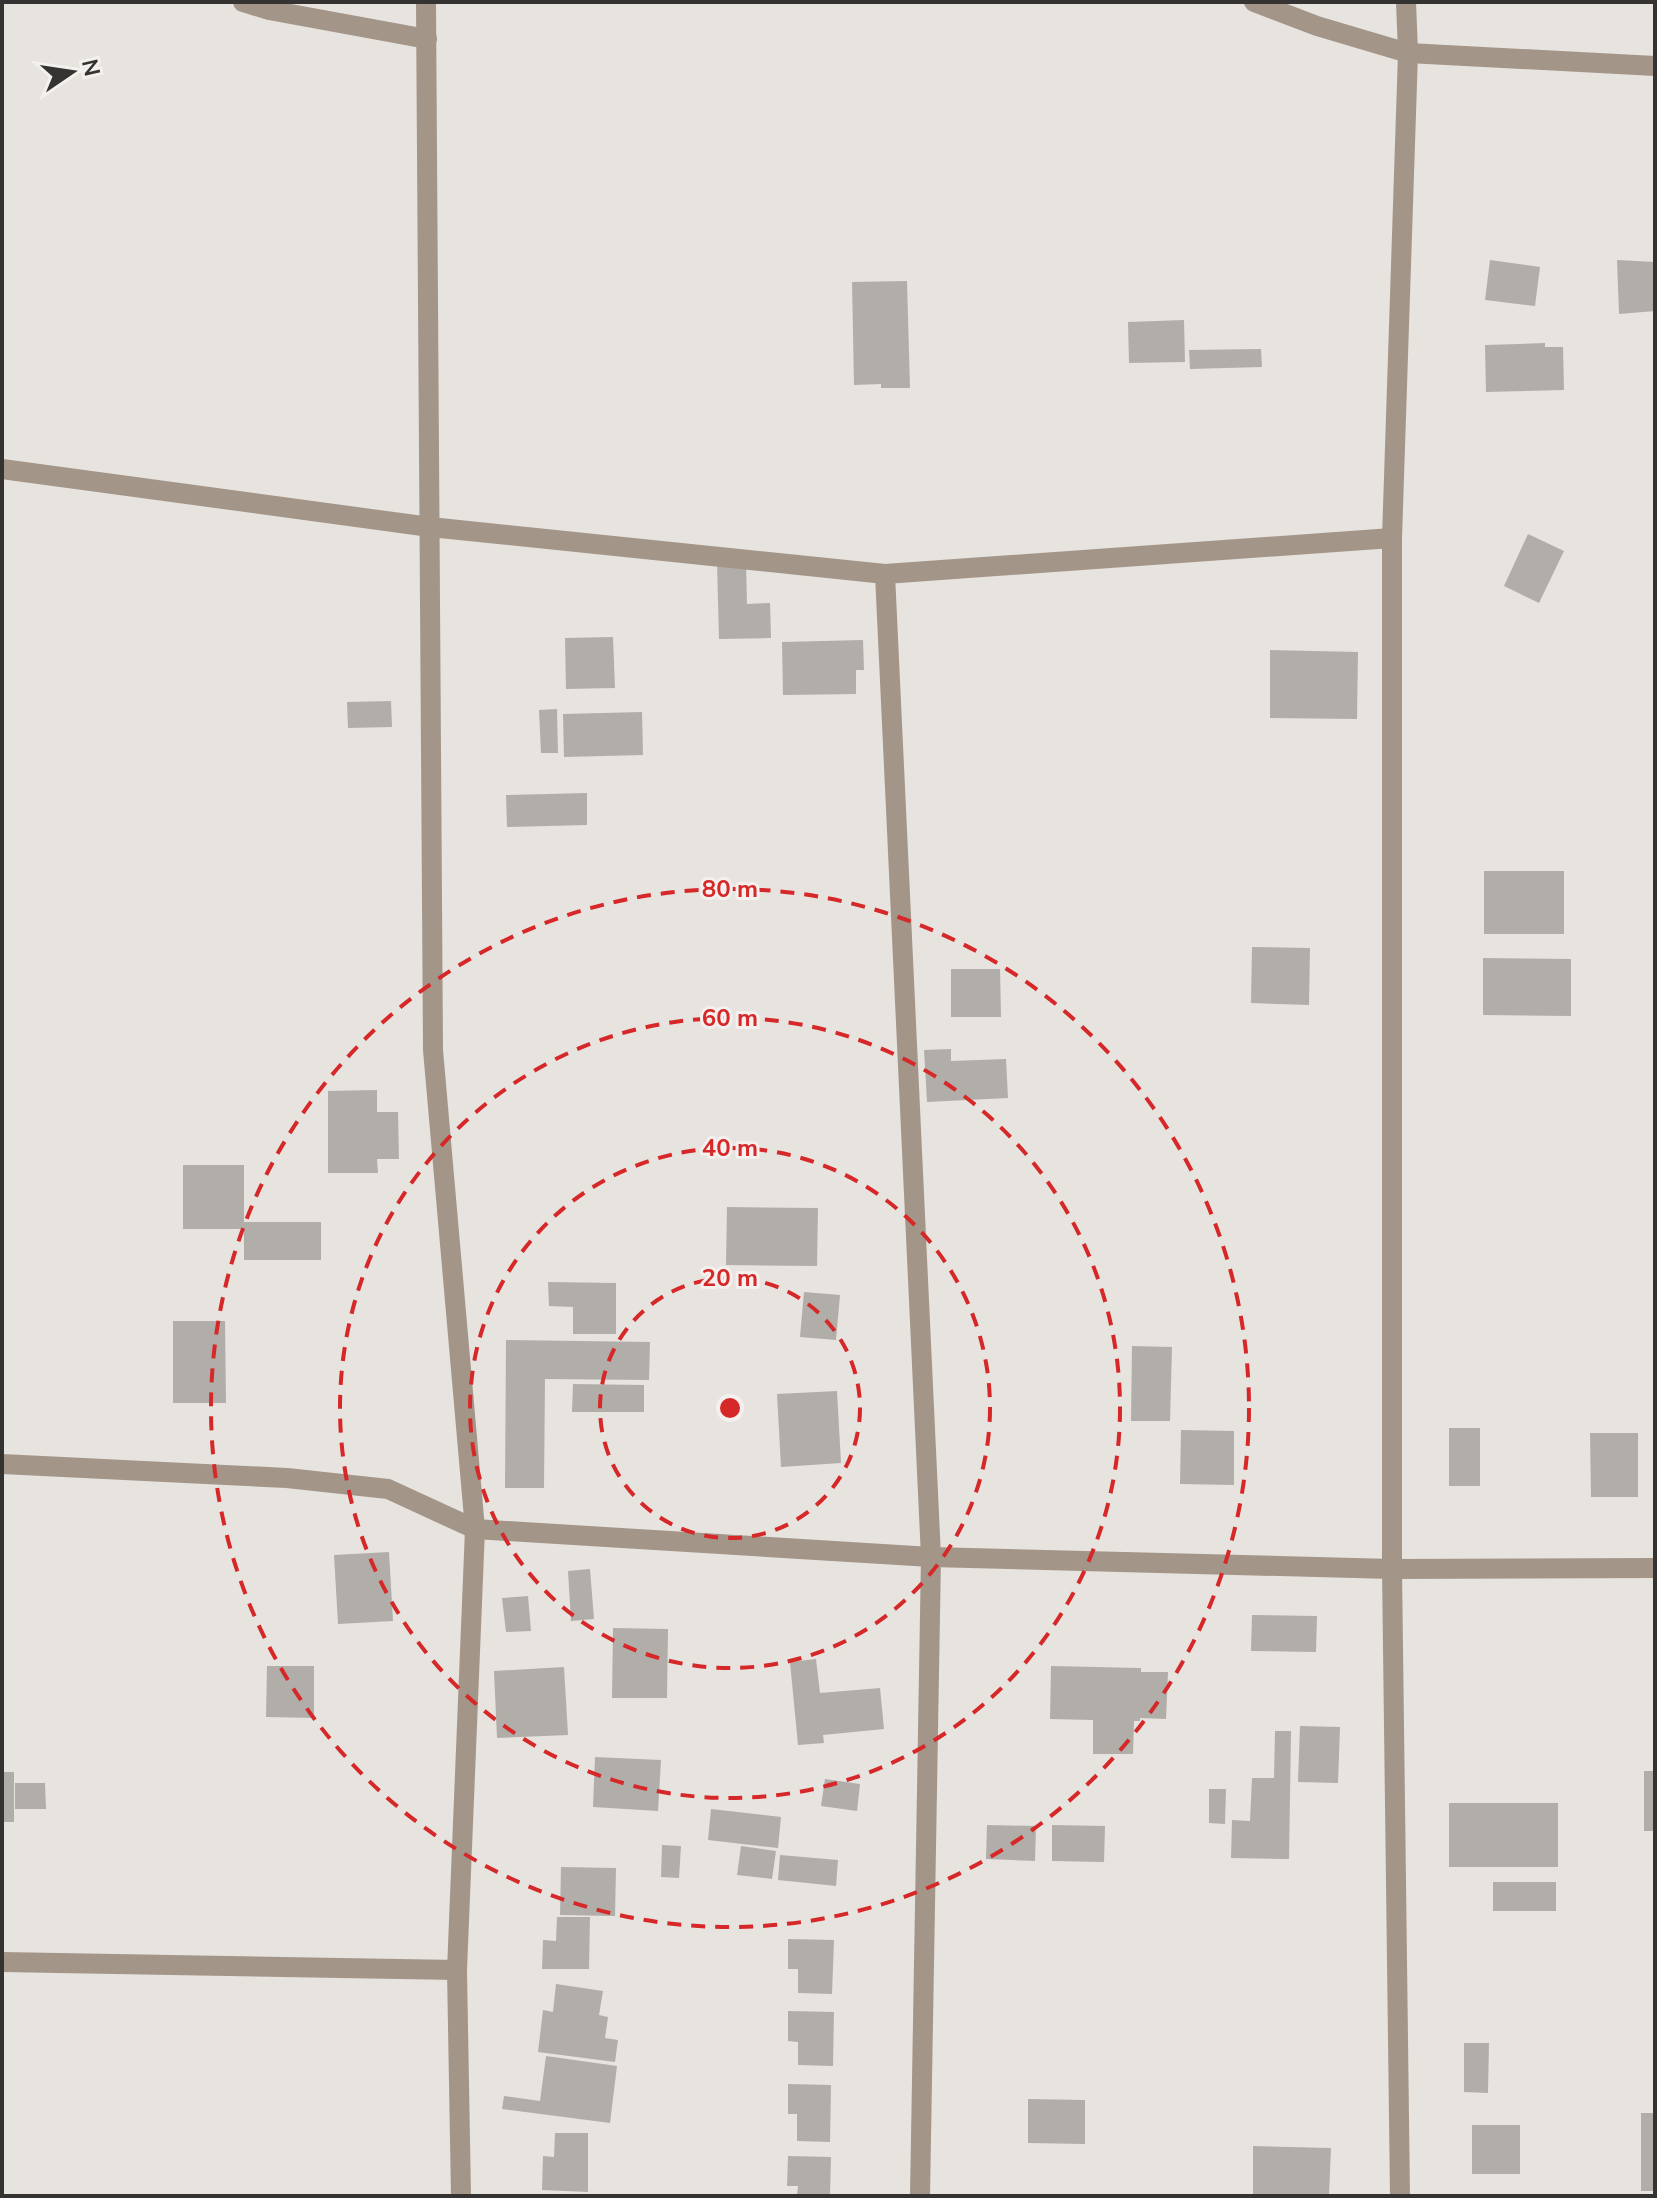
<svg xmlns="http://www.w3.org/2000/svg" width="1657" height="2198" viewBox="0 0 1657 2198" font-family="'Nunito Sans',sans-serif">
  <rect width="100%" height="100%" fill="#e7e3df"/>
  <g fill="#b1aeaa">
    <polygon points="1490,260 1540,267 1535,306 1485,300"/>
    <polygon points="1617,260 1655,262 1655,311 1619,314"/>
    <polygon points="907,281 910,388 881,388 881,384 854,385 852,282"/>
    <polygon points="1184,320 1185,362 1129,363 1128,322"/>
    <polygon points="1545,343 1545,347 1563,347 1564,390 1486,392 1485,345"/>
    <polygon points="1261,349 1262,367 1190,369 1189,350"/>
    <polygon points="1528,534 1564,551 1539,603 1504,586"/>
    <polygon points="746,562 747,604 770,603 771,638 719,639 717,563"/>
    <polygon points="613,637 615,688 566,689 565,638"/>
    <polygon points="863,640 864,670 856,670 856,694 783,695 782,642"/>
    <polygon points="1270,650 1358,652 1357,719 1270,718"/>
    <polygon points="391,701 392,727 348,728 347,702"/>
    <polygon points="557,709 558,753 541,753 539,710"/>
    <polygon points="642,712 643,755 564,757 563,714"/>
    <polygon points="587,793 587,825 507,827 506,795"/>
    <rect x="1484" y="871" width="80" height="63"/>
    <polygon points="1252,947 1310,948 1309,1005 1251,1003"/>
    <polygon points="1483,958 1571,959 1571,1016 1483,1015"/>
    <polygon points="951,969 1000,969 1001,1017 951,1017"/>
    <polygon points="951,1049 951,1061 1006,1059 1008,1098 927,1102 924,1050"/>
    <polygon points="377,1090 377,1112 398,1112 399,1159 377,1159 378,1173 328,1173 328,1091"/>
    <polygon points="183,1165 244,1165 244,1222 321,1222 321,1260 244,1260 244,1229 183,1229"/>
    <polygon points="727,1207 818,1208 817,1266 726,1265"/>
    <polygon points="548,1282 616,1283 616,1334 573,1334 573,1307 549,1306"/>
    <polygon points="804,1292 840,1295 836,1340 800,1337"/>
    <polygon points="173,1321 225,1321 226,1403 173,1403"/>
    <polygon points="506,1340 650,1342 649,1380 545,1379 544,1488 505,1488"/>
    <polygon points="1132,1346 1172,1347 1170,1421 1131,1421"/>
    <polygon points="573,1384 644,1385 644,1412 572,1412"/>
    <polygon points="837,1391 841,1463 781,1467 777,1394"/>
    <rect x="1449" y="1428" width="31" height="58"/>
    <polygon points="1181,1430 1234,1431 1234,1485 1180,1484"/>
    <polygon points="1590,1433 1638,1433 1638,1497 1591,1497"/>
    <polygon points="389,1552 393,1621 338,1624 334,1555"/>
    <polygon points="590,1569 594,1619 571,1621 568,1571"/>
    <polygon points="528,1596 531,1631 506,1632 502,1598"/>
    <polygon points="1252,1615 1317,1616 1316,1652 1251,1651"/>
    <polygon points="613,1628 668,1629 667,1698 612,1698"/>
    <polygon points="816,1659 820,1693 880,1688 884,1729 823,1735 824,1743 798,1745 790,1662"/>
    <polygon points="267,1666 314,1666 314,1718 266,1717"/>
    <polygon points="1051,1666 1141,1668 1141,1672 1168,1672 1166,1719 1140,1718 1140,1721 1134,1721 1133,1754 1093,1754 1093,1720 1050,1719"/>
    <polygon points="564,1667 568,1735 497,1738 494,1671"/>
    <polygon points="1300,1726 1340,1727 1338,1783 1298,1782"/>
    <polygon points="1275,1731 1291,1731 1289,1859 1231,1858 1232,1820 1250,1821 1252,1778 1274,1778"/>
    <polygon points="595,1757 661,1760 658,1811 593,1807"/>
    <rect x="1644" y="1771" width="11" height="60"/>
    <rect x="2" y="1772" width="12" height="50"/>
    <polygon points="825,1779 860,1784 857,1811 821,1806"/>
    <polygon points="15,1783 45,1783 46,1809 15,1809"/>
    <polygon points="1209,1789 1226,1789 1225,1824 1209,1823"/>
    <rect x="1449" y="1803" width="109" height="64"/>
    <polygon points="711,1809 781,1817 778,1848 708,1840"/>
    <polygon points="987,1825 1036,1826 1035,1861 986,1859"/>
    <polygon points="1052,1825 1105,1826 1104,1862 1052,1861"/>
    <polygon points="662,1845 681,1846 679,1878 661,1877"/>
    <polygon points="741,1846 776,1851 772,1879 737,1875"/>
    <polygon points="780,1855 838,1860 836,1886 778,1880"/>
    <polygon points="561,1867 616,1868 615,1916 560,1915"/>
    <rect x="1493" y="1882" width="63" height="29"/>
    <polygon points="557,1917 590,1917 589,1969 542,1969 543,1940 556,1941"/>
    <polygon points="788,1939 834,1940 832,1994 798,1993 798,1969 788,1969"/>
    <polygon points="556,1984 603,1991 599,2015 608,2017 605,2038 618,2040 615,2062 538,2052 543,2010 553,2012"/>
    <polygon points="788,2011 834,2012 833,2066 798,2065 798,2042 788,2041"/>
    <polygon points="1464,2043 1489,2043 1488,2093 1464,2092"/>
    <polygon points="546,2056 617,2066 610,2123 502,2109 504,2096 540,2101"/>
    <polygon points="788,2084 831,2085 830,2142 797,2141 797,2114 788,2114"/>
    <polygon points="1028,2099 1085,2100 1085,2144 1028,2143"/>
    <rect x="1641" y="2113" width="14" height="78"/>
    <rect x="1472" y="2125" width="48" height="49"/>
    <polygon points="555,2133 588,2133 588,2192 542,2190 543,2156 554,2157"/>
    <polygon points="1253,2146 1331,2148 1329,2196 1253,2196"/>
    <polygon points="788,2156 831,2157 830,2196 797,2196 798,2186 787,2186"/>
  </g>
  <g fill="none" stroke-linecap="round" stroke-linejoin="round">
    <g stroke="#a39689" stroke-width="20">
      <polyline points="1254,2 1317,26 1408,53"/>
      <polyline points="2,1962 457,1970"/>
    </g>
    <g stroke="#a39689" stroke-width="20">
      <polyline points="243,2 269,10 427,39"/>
      <polyline points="426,2 433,1050 475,1529 457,1970 461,2196"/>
      <polyline points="1408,53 1655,66"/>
      <polyline points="2,469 430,527 885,574 1392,538"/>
      <polyline points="885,574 931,1557 920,2196"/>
      <polyline points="2,1464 287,1478 388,1489 475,1529 931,1557 1392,1569 1655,1568"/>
      <polyline points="1400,2196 1392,1569 1392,538 1408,53 1406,2"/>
    </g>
  </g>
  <g fill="none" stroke="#d62828" stroke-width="4" stroke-dasharray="14 10">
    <circle cx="730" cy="1408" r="130"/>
    <circle cx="730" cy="1408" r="260"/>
    <circle cx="730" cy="1408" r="390"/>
    <circle cx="730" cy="1408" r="519"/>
  </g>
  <circle cx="730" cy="1408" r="12" fill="#d62828" stroke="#f4f0ed" stroke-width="4"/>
  <g font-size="24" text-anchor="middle" font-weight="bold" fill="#d62828" stroke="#f4f0ed" stroke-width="6" stroke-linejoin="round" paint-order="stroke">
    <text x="730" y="897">80 m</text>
    <text x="730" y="1026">60 m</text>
    <text x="730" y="1156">40 m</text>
    <text x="730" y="1286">20 m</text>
  </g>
  <rect width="1657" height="2198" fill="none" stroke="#343331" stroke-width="8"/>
  <g transform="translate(72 72) rotate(77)" stroke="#f4f0ed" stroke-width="6" paint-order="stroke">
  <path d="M0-6L14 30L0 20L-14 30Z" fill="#343331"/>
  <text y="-12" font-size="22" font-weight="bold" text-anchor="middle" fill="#343331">N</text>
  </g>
</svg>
